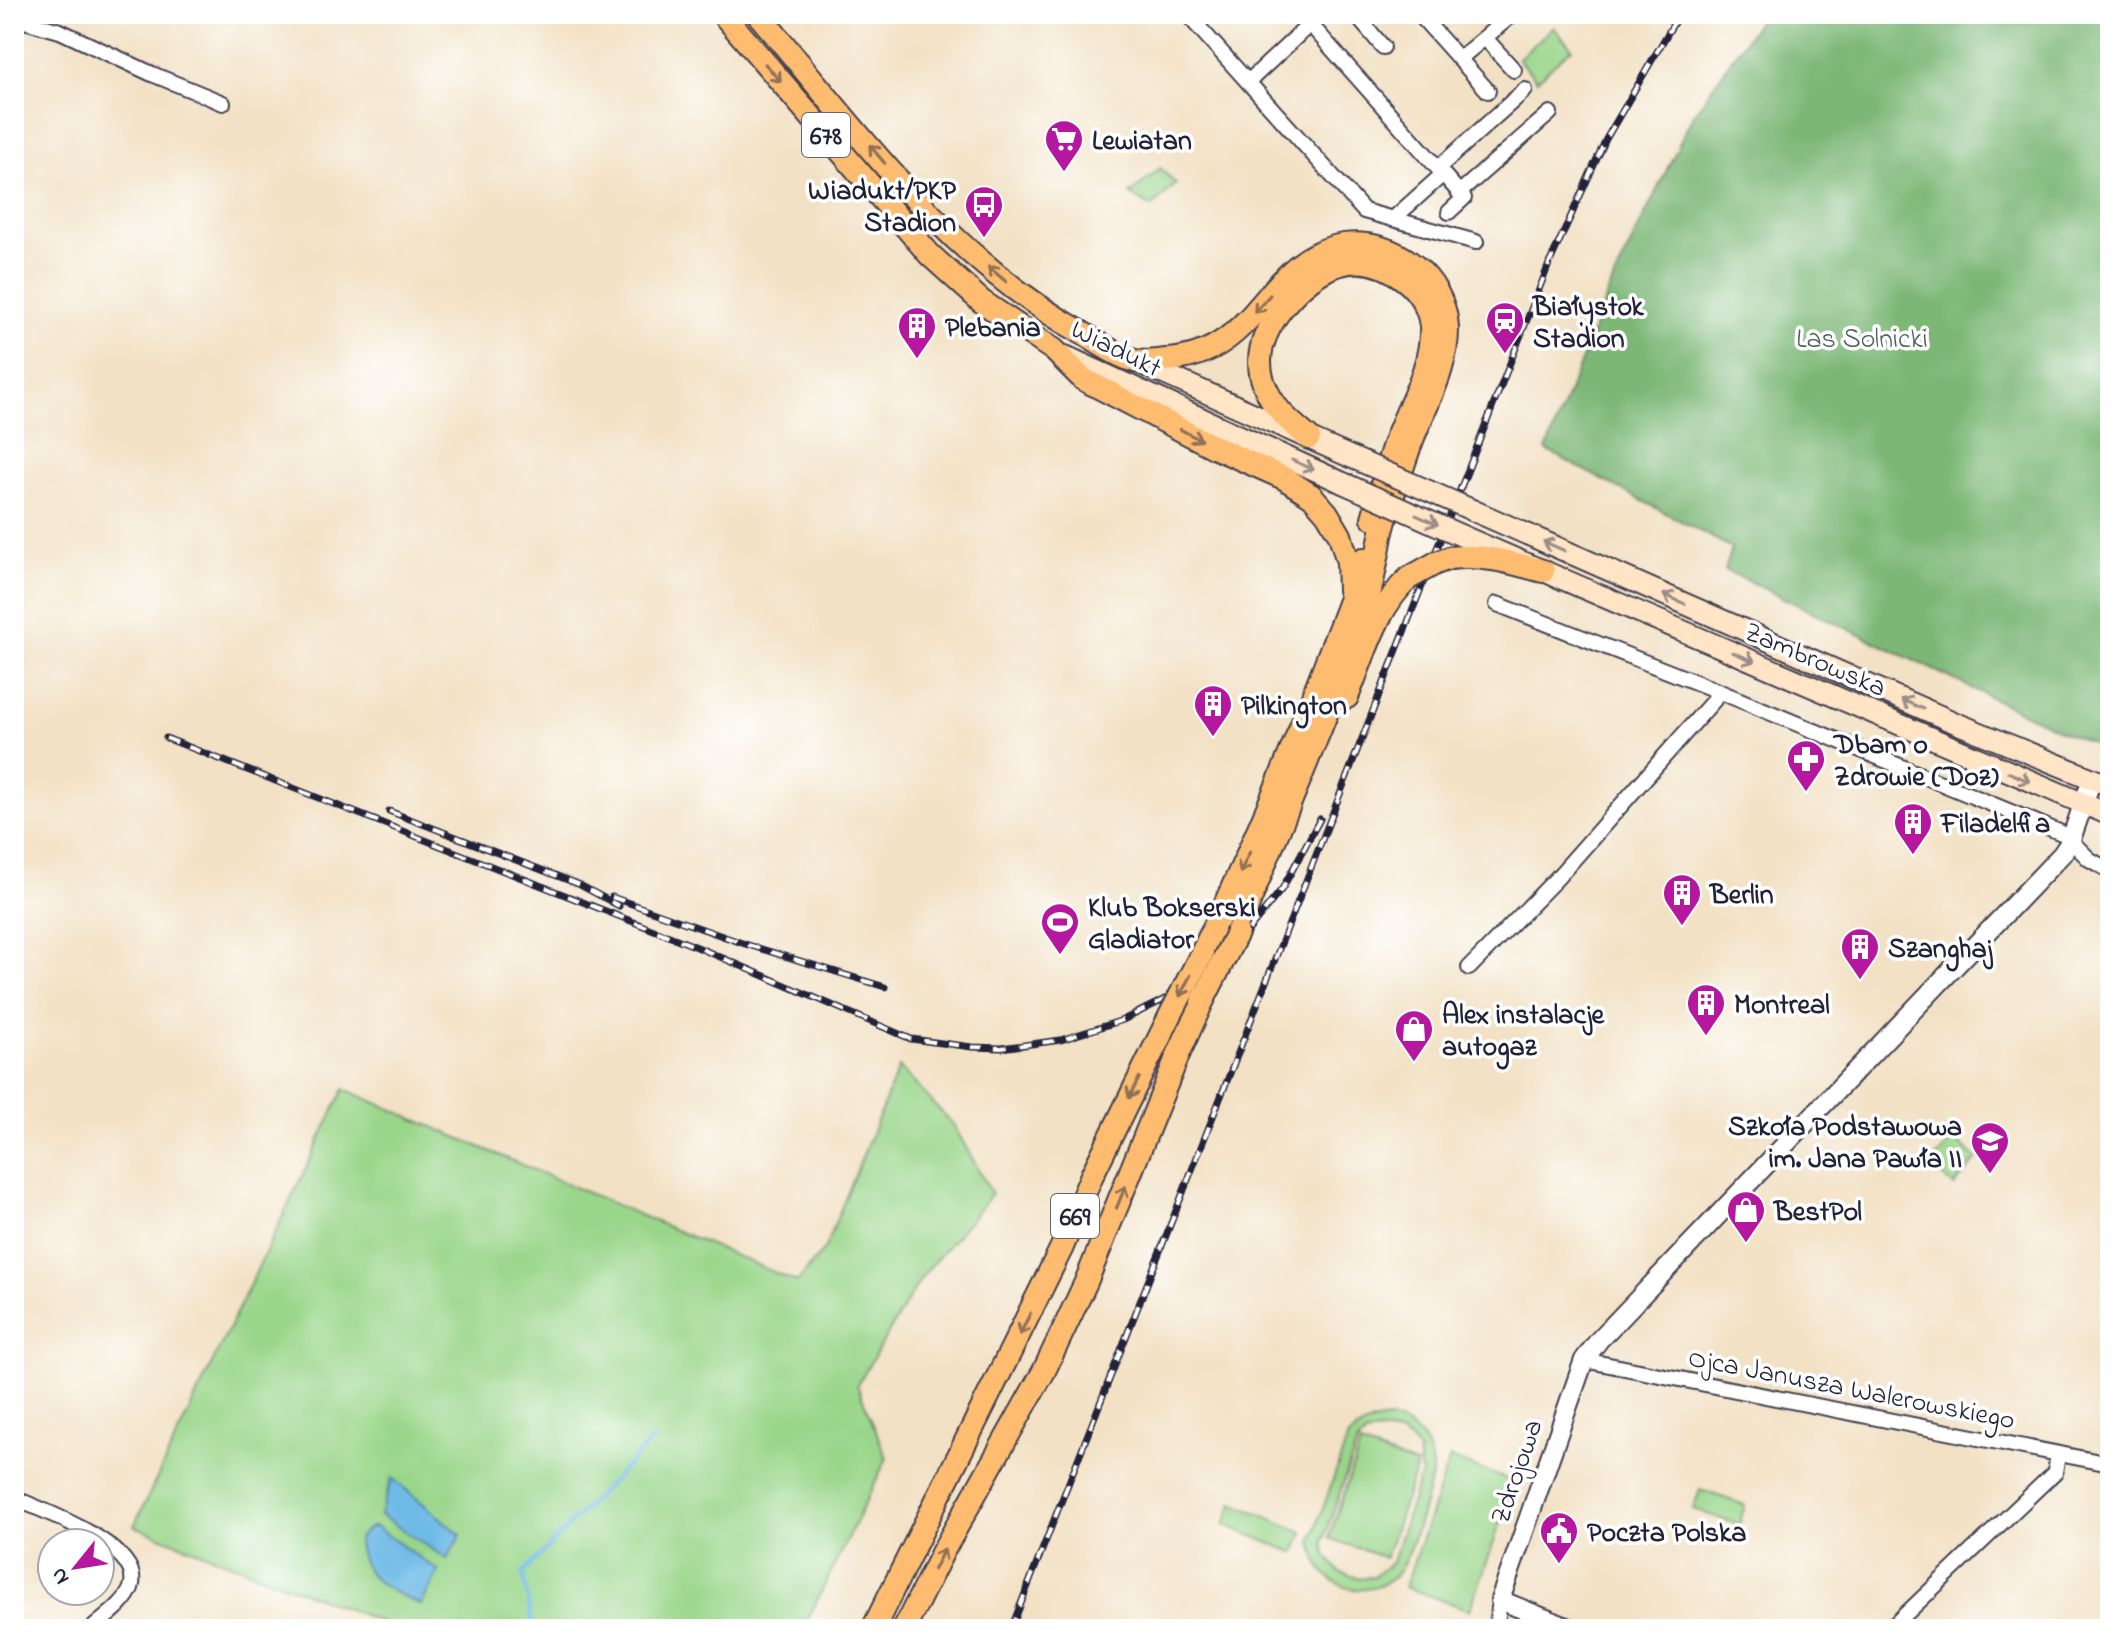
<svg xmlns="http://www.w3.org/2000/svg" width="2124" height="1643" viewBox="0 0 2124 1643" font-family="'Indie Flower',sans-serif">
  <rect width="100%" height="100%" fill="#fff"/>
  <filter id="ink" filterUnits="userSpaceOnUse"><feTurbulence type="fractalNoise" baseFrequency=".0125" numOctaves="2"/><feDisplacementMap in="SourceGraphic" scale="16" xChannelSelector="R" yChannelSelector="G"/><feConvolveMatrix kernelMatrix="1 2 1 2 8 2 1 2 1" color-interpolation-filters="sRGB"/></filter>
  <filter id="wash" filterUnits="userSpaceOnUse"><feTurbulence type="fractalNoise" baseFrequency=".006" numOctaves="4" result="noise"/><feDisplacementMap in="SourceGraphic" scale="32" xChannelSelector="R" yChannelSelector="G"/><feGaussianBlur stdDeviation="1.8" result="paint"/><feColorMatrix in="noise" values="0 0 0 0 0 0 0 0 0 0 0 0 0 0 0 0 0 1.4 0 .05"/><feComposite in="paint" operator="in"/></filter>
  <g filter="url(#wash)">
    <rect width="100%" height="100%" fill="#f2e1c4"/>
    <g fill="#9ad68a" stroke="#5e7c62" stroke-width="2" fill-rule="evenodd">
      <polygon points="1553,27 1572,48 1537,80 1518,59"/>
      <polygon points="1160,168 1176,184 1152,207 1130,194"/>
      <polygon points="899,1067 953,1124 992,1194 923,1275 857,1385 887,1458 803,1629 399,1629 134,1526 344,1089 797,1282 825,1248"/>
      <polygon points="1953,1138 1977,1159 1954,1186 1930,1166"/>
      <path d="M1391,1419c29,9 42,27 41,57 -8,26 -18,68 -30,90 -11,21 -40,29 -61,19 -19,-9 -26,-24 -29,-45l36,-103c14,-12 25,-17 43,-18zM1378,1431l23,3 10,7 7,10 3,23 -29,88 -18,14 -12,3 -23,-7 -14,-19 -2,-11 34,-99 9,-8z"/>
      <polygon points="1360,1445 1417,1465 1385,1558 1329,1538"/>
      <polygon points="1450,1458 1515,1482 1470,1610 1405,1587"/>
      <polygon points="1700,1490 1745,1505 1739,1525 1693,1509"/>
      <polygon points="1233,1503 1303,1532 1295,1553 1225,1525"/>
    </g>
    <polygon fill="#7bb776" stroke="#4e6c58" stroke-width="2" points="1763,14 2110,14 2110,750 2059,730 1725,570 1732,548 1546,450 1611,286 1692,117"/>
    <g fill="#6ebae7" stroke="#486e91" stroke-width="2">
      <polygon points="392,1478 461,1535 447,1559 380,1515"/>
      <path d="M374,1526l65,45 -18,34c-33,-16 -61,-24 -63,-66l8,-9z"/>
    </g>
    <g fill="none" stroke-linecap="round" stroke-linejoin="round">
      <polyline stroke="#6ebae7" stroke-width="4" points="533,1629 523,1573 653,1439"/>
    </g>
  </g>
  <g filter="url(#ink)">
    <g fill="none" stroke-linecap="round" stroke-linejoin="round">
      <g stroke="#413f50" stroke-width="18">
        <g id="minor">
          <polyline points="1187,14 1248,82 1310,24 1300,14"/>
          <polyline points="1419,14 1488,91"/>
          <polyline points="1356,15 1383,47"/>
          <polyline points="14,18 60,31 152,74 223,103"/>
          <polyline points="1310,24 1443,174 1393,219"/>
          <polyline points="1485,38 1514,70"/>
          <polyline points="1459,59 1513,14"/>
          <polyline points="1248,82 1364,211 1476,242"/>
          <polyline points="1438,168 1525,90"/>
          <polyline points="1443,174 1464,198 1449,212"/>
          <polyline points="1459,193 1550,113"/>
          <polyline points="1497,604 1718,691 2064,834 2089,859 2110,871"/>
          <polyline points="1469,968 1557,878 1714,700 1718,691"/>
          <polyline points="1584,1360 2110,1464"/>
          <path d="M14,1498c27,12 132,49 117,90 -6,16 -27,30 -39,41"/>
          <polyline points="1496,1629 1500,1600"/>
          <polyline points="1890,1629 2055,1472 2058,1455"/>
        </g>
      </g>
      <g stroke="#413f50" stroke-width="22">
        <polyline id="tertiary" points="1571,1629 1500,1600 1584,1360 1599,1340 2062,854 2070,842 2092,779"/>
      </g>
      <g stroke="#413f50" stroke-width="24">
        <g id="secondary">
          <polyline points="1065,356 1343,483"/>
          <polyline points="1135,361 1353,458"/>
          <polyline points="1472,510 1951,721 2110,786"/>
          <polyline points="1460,535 2110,815"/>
        </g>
      </g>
      <g stroke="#413f50" stroke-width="26">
        <g id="primary">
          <polyline points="723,14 930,255 981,301 1054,350 1083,379 1214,447 1284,478 1312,496 1327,513 1340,535 1348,562 1349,590"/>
          <path d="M758,14c97,114 188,243 321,317 17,10 37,25 56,30 9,2 21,0 31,-1 94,-5 99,-103 178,-115 49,-7 101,32 103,83 1,45 -27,85 -40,126 -9,27 -20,55 -26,82 -5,26 -9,52 -17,77 -37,107 -86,214 -127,320"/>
          <path d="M1309,438c-15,-13 -32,-26 -41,-45 -17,-32 -5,-62 17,-89 33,-39 75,-60 120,-24 14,11 24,28 26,46 2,40 -23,80 -36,116 -9,25 -15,51 -22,76"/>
          <path d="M1450,558c33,-4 62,5 93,13"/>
          <path d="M1347,697c17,-41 29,-89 62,-119"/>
          <path d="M1202,953c45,-93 85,-188 122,-285 13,-36 30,-71 39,-109"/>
          <polyline points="873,1629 1062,1247 1092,1175 1169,1018"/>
          <polyline points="904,1629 943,1551 1044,1371 1086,1282 1178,1055 1202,1002"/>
        </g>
      </g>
      <use href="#minor" stroke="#fff" stroke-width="14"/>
      <use href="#tertiary" stroke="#fff" stroke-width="18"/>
      <use href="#secondary" stroke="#ffe4c6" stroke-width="20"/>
      <use href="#primary" stroke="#febc70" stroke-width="22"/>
      <g stroke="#22223b" stroke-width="7">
        <g id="rail">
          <polyline points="166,738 697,947 911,1039 972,1047 1001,1048 1061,1040 1123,1020 1171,996 1200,976 1248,931 1282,889 1320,819"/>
          <polyline points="389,811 578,884 619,906"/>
          <polyline points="612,897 745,944 885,987"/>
          <polyline points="1011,1629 1549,264 1606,139 1679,14"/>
        </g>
      </g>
      <use href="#rail" stroke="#fff" stroke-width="4" stroke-dasharray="12" stroke-linecap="butt"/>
      <g stroke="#413f50" stroke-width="24" stroke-linecap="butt">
        <g id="secondary-bridge">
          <polyline points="1353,458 1472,510"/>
          <polyline points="1343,483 1460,535"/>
        </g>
      </g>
      <g stroke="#413f50" stroke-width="26" stroke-linecap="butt">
        <g id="primary-bridge">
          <polyline points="1409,578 1436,563 1450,558"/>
          <polyline points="1202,1002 1237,933"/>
          <polyline points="1169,1018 1202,953"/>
        </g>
      </g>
      <use href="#secondary-bridge" stroke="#ffe4c6" stroke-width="20"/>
      <use href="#primary-bridge" stroke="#febc70" stroke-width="22"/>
    </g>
    <defs><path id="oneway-shaft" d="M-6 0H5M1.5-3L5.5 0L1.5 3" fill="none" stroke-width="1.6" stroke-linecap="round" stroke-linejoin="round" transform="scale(2)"/></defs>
    <g stroke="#906f56">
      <use href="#oneway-shaft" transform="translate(773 73) rotate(49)"/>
      <use href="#oneway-shaft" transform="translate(877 154) rotate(-130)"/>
      <use href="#oneway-shaft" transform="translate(997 274) rotate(-140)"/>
      <use href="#oneway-shaft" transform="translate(1262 304) rotate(131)"/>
      <use href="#oneway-shaft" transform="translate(1191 435) rotate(28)"/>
      <use href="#oneway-shaft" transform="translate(1245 862) rotate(115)"/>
      <use href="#oneway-shaft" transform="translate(1185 986) rotate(117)"/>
      <use href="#oneway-shaft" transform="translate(1134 1088) rotate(117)"/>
      <use href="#oneway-shaft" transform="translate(1121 1197) rotate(-68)"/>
      <use href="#oneway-shaft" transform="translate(1025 1324) rotate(116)"/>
      <use href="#oneway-shaft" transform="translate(939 1559) rotate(-63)"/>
    </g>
    <g stroke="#9c8d87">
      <use href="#oneway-shaft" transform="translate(1303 465) rotate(24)"/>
      <use href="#oneway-shaft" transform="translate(1427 520) rotate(24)"/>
      <use href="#oneway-shaft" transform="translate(1554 546) rotate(-156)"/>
      <use href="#oneway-shaft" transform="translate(1674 599) rotate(-156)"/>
      <use href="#oneway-shaft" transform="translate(1744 657) rotate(23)"/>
      <use href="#oneway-shaft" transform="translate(1912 704) rotate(-156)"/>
      <use href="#oneway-shaft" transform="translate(2019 777) rotate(24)"/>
    </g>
  </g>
  <defs>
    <g id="supermarket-pin" transform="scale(2)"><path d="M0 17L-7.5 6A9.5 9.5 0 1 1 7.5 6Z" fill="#b5179e" stroke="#fff"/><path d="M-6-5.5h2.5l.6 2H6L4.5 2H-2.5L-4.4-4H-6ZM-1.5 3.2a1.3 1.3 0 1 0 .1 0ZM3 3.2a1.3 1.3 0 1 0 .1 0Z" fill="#fff"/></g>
    <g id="bus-pin" transform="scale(2)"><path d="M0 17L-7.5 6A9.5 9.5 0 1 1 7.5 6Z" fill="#b5179e" stroke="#fff"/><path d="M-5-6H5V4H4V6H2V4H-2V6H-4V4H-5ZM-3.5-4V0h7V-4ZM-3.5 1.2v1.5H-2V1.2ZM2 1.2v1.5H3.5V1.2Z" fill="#fff"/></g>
    <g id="station-pin" transform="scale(2)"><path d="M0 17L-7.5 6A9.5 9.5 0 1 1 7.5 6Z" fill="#b5179e" stroke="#fff"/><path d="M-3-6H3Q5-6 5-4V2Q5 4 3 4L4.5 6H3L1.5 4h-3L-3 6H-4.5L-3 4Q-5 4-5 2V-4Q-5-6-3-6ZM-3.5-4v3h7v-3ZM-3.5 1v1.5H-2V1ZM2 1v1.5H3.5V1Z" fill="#fff"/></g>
    <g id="building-pin" transform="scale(2)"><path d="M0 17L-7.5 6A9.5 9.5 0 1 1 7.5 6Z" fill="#b5179e" stroke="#fff"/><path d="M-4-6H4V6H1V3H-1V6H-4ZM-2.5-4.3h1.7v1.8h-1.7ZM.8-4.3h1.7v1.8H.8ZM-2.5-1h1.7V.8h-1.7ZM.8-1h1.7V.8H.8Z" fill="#fff"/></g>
    <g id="pharmacy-pin" transform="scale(2)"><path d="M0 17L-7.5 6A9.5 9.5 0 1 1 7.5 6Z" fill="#b5179e" stroke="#fff"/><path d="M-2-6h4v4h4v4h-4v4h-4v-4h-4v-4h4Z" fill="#fff"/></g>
    <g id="stadium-pin" transform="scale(2)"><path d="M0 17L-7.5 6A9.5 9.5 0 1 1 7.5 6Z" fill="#b5179e" stroke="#fff"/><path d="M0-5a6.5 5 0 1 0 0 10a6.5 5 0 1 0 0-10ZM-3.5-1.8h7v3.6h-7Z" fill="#fff"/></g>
    <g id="shop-pin" transform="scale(2)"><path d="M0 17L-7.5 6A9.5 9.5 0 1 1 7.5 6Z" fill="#b5179e" stroke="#fff"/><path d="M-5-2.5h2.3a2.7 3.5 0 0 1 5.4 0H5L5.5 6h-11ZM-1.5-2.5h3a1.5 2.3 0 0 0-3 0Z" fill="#fff"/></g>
    <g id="school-pin" transform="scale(2)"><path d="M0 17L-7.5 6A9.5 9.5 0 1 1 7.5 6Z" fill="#b5179e" stroke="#fff"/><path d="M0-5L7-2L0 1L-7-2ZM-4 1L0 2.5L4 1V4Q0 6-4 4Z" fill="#fff"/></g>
    <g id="civic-pin" transform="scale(2)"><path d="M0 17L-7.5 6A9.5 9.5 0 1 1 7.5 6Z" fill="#b5179e" stroke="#fff"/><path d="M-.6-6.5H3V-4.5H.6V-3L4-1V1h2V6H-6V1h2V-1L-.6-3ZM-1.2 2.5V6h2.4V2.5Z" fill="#fff"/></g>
  </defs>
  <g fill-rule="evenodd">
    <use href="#supermarket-pin" x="1064" y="139"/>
    <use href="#bus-pin" x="984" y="205"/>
    <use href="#station-pin" x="1505" y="321"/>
    <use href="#building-pin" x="917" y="326"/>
    <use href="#building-pin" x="1213" y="704"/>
    <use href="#pharmacy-pin" x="1806" y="759"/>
    <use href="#building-pin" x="1913" y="822"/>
    <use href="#building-pin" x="1682" y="893"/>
    <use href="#stadium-pin" x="1060" y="922"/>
    <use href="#building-pin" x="1860" y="947"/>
    <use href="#building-pin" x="1706" y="1003"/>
    <use href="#shop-pin" x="1414" y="1029"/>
    <use href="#school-pin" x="1990" y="1141"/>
    <use href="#shop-pin" x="1746" y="1210"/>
    <use href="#civic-pin" x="1559" y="1531"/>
  </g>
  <g text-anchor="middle" stroke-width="7" stroke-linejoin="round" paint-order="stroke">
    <g fill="#fff" stroke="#646476" stroke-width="2">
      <rect x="802" y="113" width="48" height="44" rx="6"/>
      <rect x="1051" y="1194" width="48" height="44" rx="6"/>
    </g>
    <g font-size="26" font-weight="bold" fill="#22223b">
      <text x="826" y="144">678</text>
      <text x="1075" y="1225">669</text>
    </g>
    <g font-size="28" font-weight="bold" fill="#22223b" stroke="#fff" text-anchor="start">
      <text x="1092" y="149">Lewiatan</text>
      <text x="956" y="199" text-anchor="end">Wiadukt/PKP<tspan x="956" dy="32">Stadion</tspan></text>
      <text x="1533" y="315">Białystok<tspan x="1533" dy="32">Stadion</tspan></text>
      <text x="945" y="336">Plebania</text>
      <text x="1241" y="714">Pilkington</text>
      <text x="1834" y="753">Dbam o<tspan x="1834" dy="32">Zdrowie (Doz)</tspan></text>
      <text x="1941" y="832">Filadelfia</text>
      <text x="1710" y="903">Berlin</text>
      <text x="1088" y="916">Klub Bokserski<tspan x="1088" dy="32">Gladiator</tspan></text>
      <text x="1888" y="957">Szanghaj</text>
      <text x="1734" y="1013">Montreal</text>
      <text x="1442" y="1023">Alex instalacje<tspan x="1442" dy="32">autogaz</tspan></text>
      <text x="1962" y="1135" text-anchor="end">Szkoła Podstawowa<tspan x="1962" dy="32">im. Jana Pawła II</tspan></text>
      <text x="1774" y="1220">BestPol</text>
      <text x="1587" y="1541">Poczta Polska</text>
    </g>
    <g font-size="28" fill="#4c6157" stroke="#fff">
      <text x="1862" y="347">Las Solnicki</text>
    </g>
    <g font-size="28" fill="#22223b" stroke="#fff">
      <text transform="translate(1117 347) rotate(26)" y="10">Wiadukt</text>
      <text transform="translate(1816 658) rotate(23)" y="10">Zambrowska</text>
      <text transform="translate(1852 1387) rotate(11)" y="10">Ojca Janusza Walerowskiego</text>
      <text transform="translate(1515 1471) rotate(-71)" y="10">Zdrojowa</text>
    </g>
  </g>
  <rect width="2124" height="1643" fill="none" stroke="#fff" stroke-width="48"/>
  <g transform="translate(76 1567) rotate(240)"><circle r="38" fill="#ffffff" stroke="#a7a7b1" stroke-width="2"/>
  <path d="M0-6L14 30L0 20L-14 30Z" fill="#b5179e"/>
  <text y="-12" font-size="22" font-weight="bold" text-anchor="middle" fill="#22223b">N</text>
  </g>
</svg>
